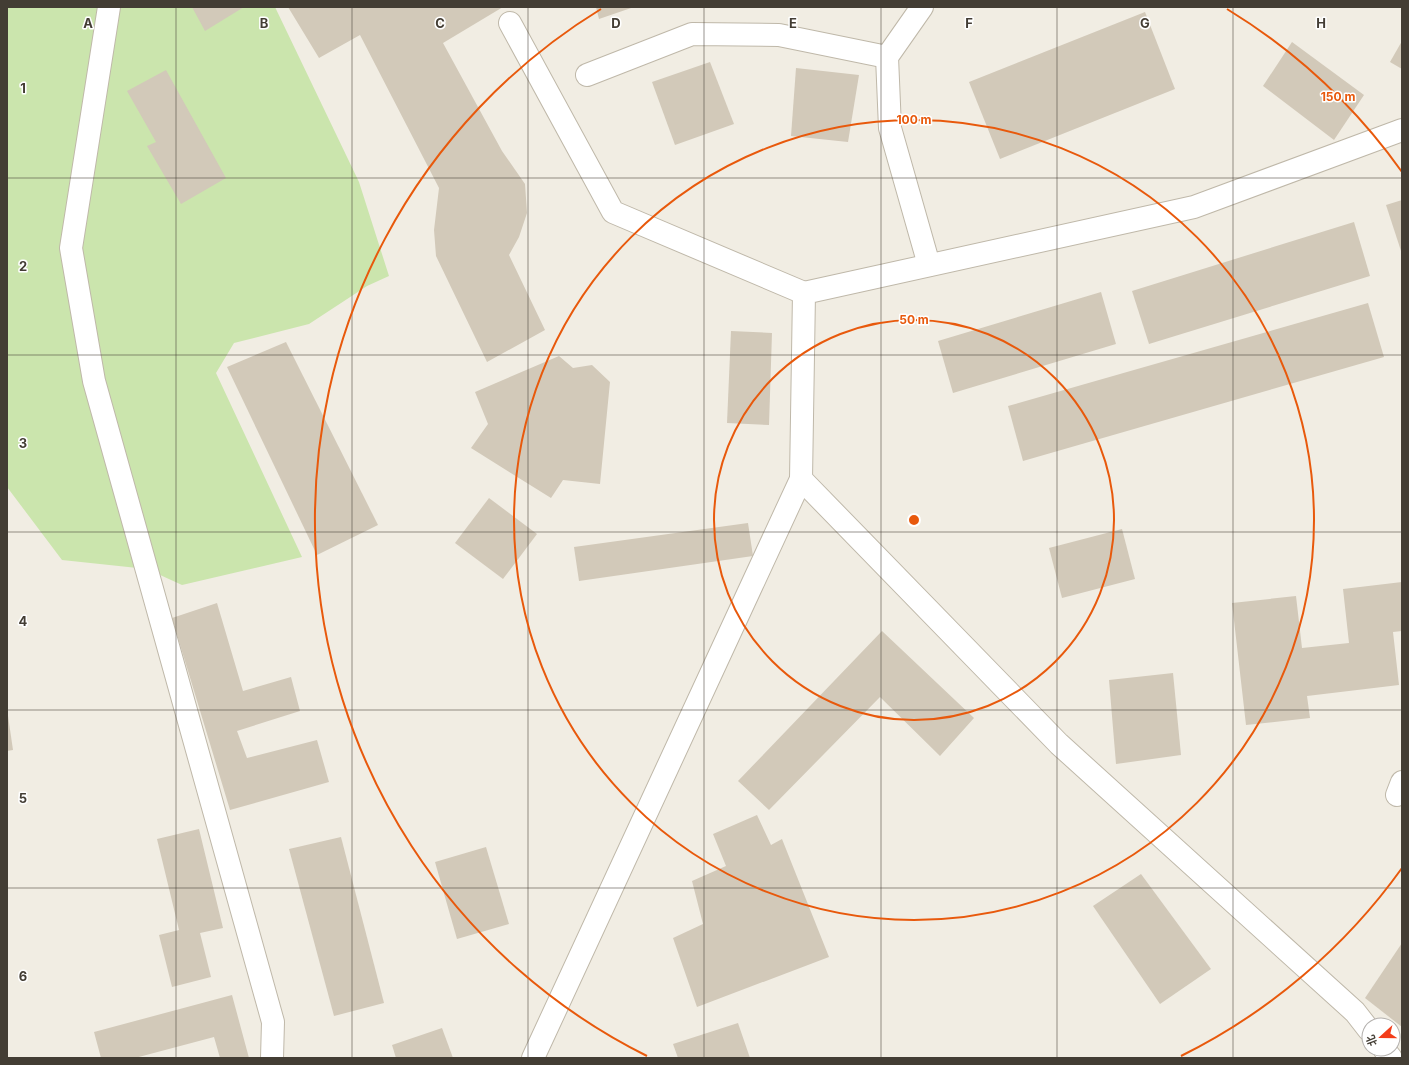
<svg xmlns="http://www.w3.org/2000/svg" width="1409" height="1065" viewBox="0 0 1409 1065" font-family="Inter,'Noto Sans SC',sans-serif">
  <rect width="100%" height="100%" fill="#f1ede3"/>
  <polygon fill="#cbe5ad" points="7,7 275,7 359,182 389,276 367,286 309,324 234,343 216,373 302,557 182,585 147,569 62,560 7,487"/>
  <g fill="#d2c9b9">
    <polygon points="192,7 244,7 205,31"/>
    <polygon points="288,7 503,7 443,43 502,151 525,184 527,213 519,237 509,255 545,330 487,362 436,256 434,230 439,188 360,35 319,58"/>
    <polygon points="596,7 634,7 599,19"/>
    <polygon points="1145,12 1175,89 1000,159 969,82"/>
    <polygon points="1402,41 1402,69 1390,62"/>
    <polygon points="1292,42 1364,95 1334,140 1263,86"/>
    <polygon points="710,62 734,124 675,145 652,82"/>
    <polygon points="796,68 859,75 848,142 791,136"/>
    <polygon points="166,70 226,178 181,204 147,146 156,142 127,91"/>
    <polygon points="1402,200 1402,254 1386,205"/>
    <polygon points="1354,222 1370,276 1149,344 1132,291"/>
    <polygon points="1101,292 1116,344 953,393 938,341"/>
    <polygon points="1368,303 1384,357 1023,461 1008,406"/>
    <polygon points="731,331 772,333 769,425 727,423"/>
    <polygon points="286,342 378,525 317,555 227,367"/>
    <polygon points="559,356 573,368 592,365 610,382 600,484 563,480 551,498 471,448 488,424 475,392"/>
    <polygon points="489,498 537,534 503,579 455,543"/>
    <polygon points="748,523 753,556 579,581 574,547"/>
    <polygon points="1122,529 1135,579 1062,598 1049,548"/>
    <polygon points="1402,582 1402,631 1393,632 1399,685 1307,696 1310,718 1246,725 1232,603 1296,596 1302,648 1349,643 1343,589"/>
    <polygon points="217,603 243,691 291,677 300,711 237,731 247,758 317,740 329,782 230,810 172,618"/>
    <polygon points="882,631 974,718 940,756 880,697 769,810 738,781"/>
    <polygon points="1173,673 1181,755 1116,764 1109,680"/>
    <polygon points="7,709 13,750 7,751"/>
    <polygon points="757,815 771,845 782,839 829,957 697,1007 673,938 703,924 692,881 726,866 713,834"/>
    <polygon points="199,829 223,928 200,933 211,977 172,987 159,935 179,930 157,839"/>
    <polygon points="341,837 384,1003 334,1016 289,849"/>
    <polygon points="486,847 509,924 457,939 435,862"/>
    <polygon points="1141,874 1211,969 1160,1004 1093,906"/>
    <polygon points="1402,943 1402,1027 1365,998"/>
    <polygon points="232,995 249,1058 220,1058 214,1037 135,1058 101,1058 94,1032"/>
    <polygon points="738,1023 750,1058 678,1058 673,1044"/>
    <polygon points="442,1028 453,1058 396,1058 392,1045"/>
  </g>
  <g fill="none" stroke-linecap="round" stroke-linejoin="round">
    <g stroke="#bfb8a9" stroke-width="24">
      <g id="minor">
        <polyline points="109,7 71,248 94,381 273,1022 272,1058"/>
        <polyline points="922,7 887,57 890,128 929,265"/>
        <polyline points="510,23 613,212 804,293"/>
        <polyline points="587,75 692,34 779,35 887,57"/>
        <polyline points="801,479 1059,744 1355,1012 1369,1030"/>
        <polyline points="1397,795 1402,782"/>
        <polyline points="1384,1049 1391,1058"/>
        <polyline points="533,1058 801,479 804,293 1194,207 1402,130"/>
      </g>
    </g>
    <use href="#minor" stroke="#fff" stroke-width="22"/>
  </g>
  <path fill="none" stroke="#433d34" stroke-width="1" stroke-opacity="0.55" d="M176,7v1051M352,7v1051M528,7v1051M704,7v1051M881,7v1051M1057,7v1051M1233,7v1051M7,178h1395M7,355h1395M7,532h1395M7,710h1395M7,888h1395"/>
  <g fill="none" stroke="#e8590c" stroke-width="2">
    <circle cx="914" cy="520" r="200"/>
    <circle cx="914" cy="520" r="400"/>
    <path d="M1402 868A599 599 0 0 1 1181 1056M647 1056A599 599 0 0 1 601 9M1227 9A599 599 0 0 1 1402 172"/>
  </g>
  <g font-size="13" text-anchor="middle" font-weight="bold" fill="#433d34" stroke="#fff" stroke-width="3" stroke-linejoin="round" paint-order="stroke">
    <text x="88" y="28">A</text>
    <text x="264" y="28">B</text>
    <text x="440" y="28">C</text>
    <text x="616" y="28">D</text>
    <text x="793" y="28">E</text>
    <text x="969" y="28">F</text>
    <text x="1145" y="28">G</text>
    <text x="1321" y="28">H</text>
    <text x="23" y="93">1</text>
    <text x="23" y="271">2</text>
    <text x="23" y="448">3</text>
    <text x="23" y="626">4</text>
    <text x="23" y="803">5</text>
    <text x="23" y="981">6</text>
  </g>
  <circle cx="914" cy="520" r="6" fill="#e8590c" stroke="#fff" stroke-width="2"/>
  <g font-size="12" text-anchor="middle" font-weight="bold" fill="#e8590c" stroke="#fff" stroke-width="3" stroke-linejoin="round" paint-order="stroke">
    <text x="1338" y="101">150 m</text>
    <text x="914" y="124">100 m</text>
    <text x="914" y="324">50 m</text>
  </g>
  <rect width="1409" height="1065" fill="none" stroke="#433d34" stroke-width="16"/>
  <g transform="translate(1381 1037) rotate(249)"><circle r="19" fill="#ffffff" stroke="#b4b1ae"/>
  <path d="M0-3L7 15L0 10L-7 15Z" fill="#f33d19"/>
  <text y="-6" font-size="11" font-weight="bold" text-anchor="middle" fill="#433d34">北</text>
  </g>
</svg>
